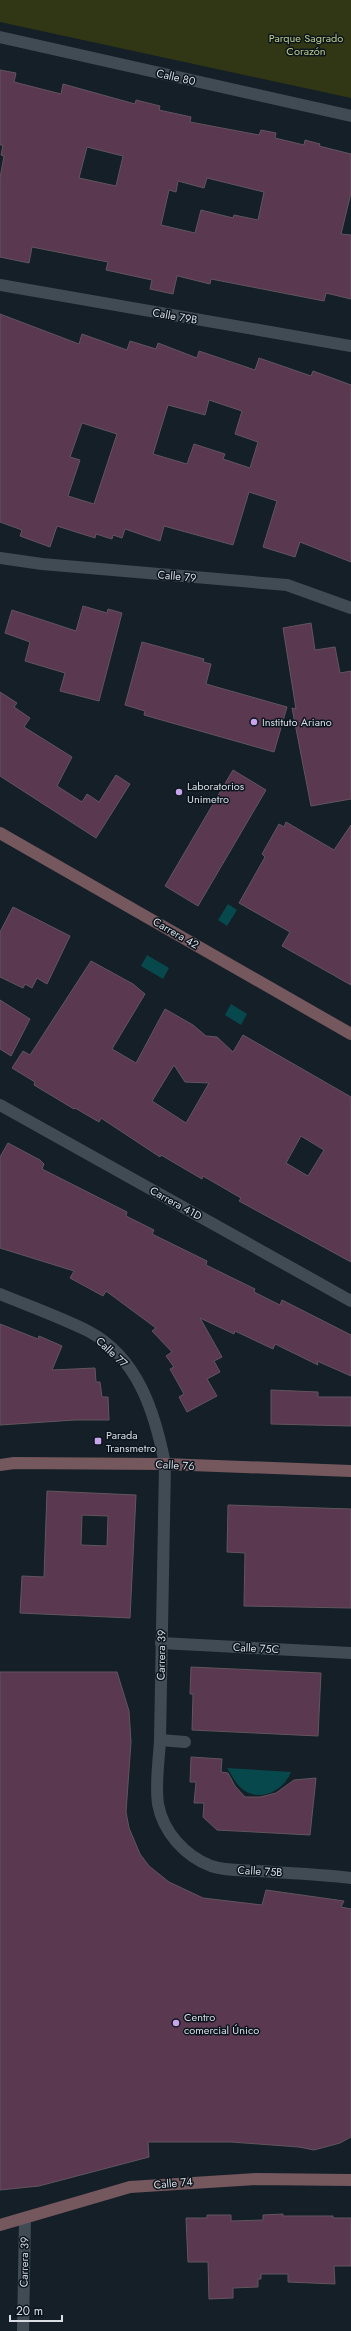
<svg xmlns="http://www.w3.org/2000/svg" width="351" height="2331" viewBox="0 0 351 2331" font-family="Jost,sans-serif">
  <rect width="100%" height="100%" fill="#151f27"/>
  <polygon fill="#313714" points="0,0 351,0 351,98 0,22"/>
  <g fill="#07484c">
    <polygon points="228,904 237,910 227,926 218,920"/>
    <polygon points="147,955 169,968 163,979 141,966"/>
    <polygon points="231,1004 247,1014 241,1025 225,1015"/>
    <path d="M227,1768l64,4c-8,20 -34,32 -51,15 -5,-5 -9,-13 -13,-19z"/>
  </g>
  <g fill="#593850" stroke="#62555e" fill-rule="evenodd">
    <path d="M0,70l16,3 -2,9 47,12 2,-10 72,20 1,-4 24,6 -1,4 32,7 -1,5 69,13 2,-5 15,3 -1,5 29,7 1,-5 15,4 -1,2 32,8v39l-10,41 10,1v64l-25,-6 -2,8 -113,-22 -1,5 -32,-8h-1l-4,18 -23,-5 2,-9 -46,-10 2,-8 -76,-15 -3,16 -29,-6v-79l4,-22 -3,-1 2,-10h-3zM87,147l36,9 -7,30 -37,-8zM207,178l57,14 -6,28 -24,-5 -1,3 -32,-8 -6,23 -34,-8 8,-35 7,2 2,-11 26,7z"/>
    <path d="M0,314l79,30 3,-10 45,16 3,-9 26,8 2,-6 39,15 2,-7 56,19 4,-12 52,18 2,-5 38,14v177l-51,-20 -5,15 -32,-10 14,-46 -28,-9 -16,53 -69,-19 -4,15 -35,-12 -3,9 -9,-3 -1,4 -16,-5 -1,4 -38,-12 -7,21 -30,-11 2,-6 -22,-8zM209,400l33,11 -7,23 23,8 -8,26 -27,-9 2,-5 -31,-10 -7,20 -34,-10 15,-49 37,10zM82,423l35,11 -23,70 -26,-8 12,-36 -10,-3z"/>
    <polygon points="83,606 107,613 108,609 122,613 99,701 60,691 65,673 25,661 30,642 5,633 12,610 76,631"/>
    <polygon points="311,623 315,650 335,647 340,673 351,671 351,799 311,806 292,708 296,709 283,628"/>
    <polygon points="142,642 204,659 203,662 211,664 206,684 287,707 274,752 144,715 145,711 125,705"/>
    <polygon points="0,692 17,703 14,707 30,718 24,727 72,757 57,786 82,802 87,794 99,802 116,775 130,784 96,838 0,776"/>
    <polygon points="233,770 266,790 198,906 165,886"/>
    <polygon points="286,822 334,850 351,825 351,985 282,946 290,932 239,903 265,857 262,854 279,824 284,827"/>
    <polygon points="13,907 70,936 47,984 37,978 32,988 25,984 23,988 0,977 0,932"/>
    <path d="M91,961l42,23 12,10 -33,55 24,14 29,-54 28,16 13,11 11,1 16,15 10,-17 108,62v165l-112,-61 2,-3 -38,-22 -1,3 -41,-24 -1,2 -59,-39 -2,4 -24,-14 -1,1 -40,-24 1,-3 -23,-14 11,-17 7,4zM174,1065l11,17 24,1 -23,40 -34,-22zM301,1136l23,14 -16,26 -22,-13z"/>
    <polygon points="0,1000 30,1019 11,1056 0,1049"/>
    <polygon points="8,1143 40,1160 44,1164 42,1169 127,1212 126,1216 154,1230 152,1234 207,1261 206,1265 255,1289 254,1292 280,1305 282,1300 351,1335 351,1376 317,1361 318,1365 275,1344 273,1349 235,1331 234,1334 200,1318 222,1357 214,1361 220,1372 207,1379 217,1396 187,1412 179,1397 184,1394 170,1369 174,1367 166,1356 172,1352 152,1331 156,1328 106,1291 103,1296 70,1278 74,1271 0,1248 0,1157"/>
    <polygon points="0,1324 38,1339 39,1336 62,1346 52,1370 95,1368 96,1382 100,1382 102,1397 108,1397 109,1420 75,1420 0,1425"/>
    <polygon points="271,1390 318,1392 318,1397 351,1397 351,1426 271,1424"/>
    <path d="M47,1491l89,4 -6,123 -110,-5 2,-37 22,1zM82,1515l26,1 -1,30 -26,-1z"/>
    <polygon points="228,1505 351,1509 351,1608 244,1606 245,1553 227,1552"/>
    <polygon points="191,1667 321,1673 318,1736 192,1730 193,1694 190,1694"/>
    <polygon points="0,1672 117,1672 129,1711 131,1742 126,1812 129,1828 140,1854 149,1866 169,1882 203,1898 262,1905 266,1890 344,1901 341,1907 351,1909 351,2137 340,2143 314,2150 299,2147 231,2142 148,2142 149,2157 39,2186 0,2190"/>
    <polygon points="191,1757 222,1759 221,1772 228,1773 235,1786 245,1797 260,1797 276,1793 294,1780 316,1778 310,1835 217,1830 203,1817 204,1803 194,1803 196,1782 190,1782"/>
    <polygon points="283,2214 283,2216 333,2216 333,2218 351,2218 351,2266 334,2266 335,2284 288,2282 288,2274 261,2274 261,2279 258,2279 258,2287 233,2288 233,2298 209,2299 208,2262 188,2262 186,2218 207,2218 207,2215 231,2215 231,2221 263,2220 263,2215"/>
  </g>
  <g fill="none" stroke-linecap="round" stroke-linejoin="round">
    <g stroke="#404b54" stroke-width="12">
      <polyline points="0,37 351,116"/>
      <polyline points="0,285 351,346"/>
      <polyline points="0,558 42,564 287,585 351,608"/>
      <polyline points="0,1105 351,1301"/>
      <path d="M0,1294c29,12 60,23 88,37 50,26 67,82 77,133l-5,276c-1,21 -5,43 -2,64 5,28 27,52 53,62 14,5 31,4 46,5 31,2 63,3 94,7"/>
      <polyline points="161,1643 351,1653"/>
      <polyline points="160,1740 185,1742"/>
      <polyline points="23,2331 25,2218"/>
    </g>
    <g stroke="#74585e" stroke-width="12">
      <polyline points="0,833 351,1034"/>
      <polyline points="0,1465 14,1463 165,1464 351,1471"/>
      <polyline points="0,2225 130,2187 256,2179 351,2180"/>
    </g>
  </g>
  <g fill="#c9a5ee" stroke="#0c151d" stroke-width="1.5">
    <circle cx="254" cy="722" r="4"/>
    <circle cx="179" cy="792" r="4"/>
    <rect x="94" y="1437" width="8" height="8" rx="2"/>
    <circle cx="176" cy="2023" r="4"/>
  </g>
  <g text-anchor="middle" stroke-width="3" stroke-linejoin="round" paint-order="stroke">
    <g font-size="11" fill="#bdcb88" stroke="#0c151d">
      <text x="306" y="42">Parque Sagrado<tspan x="306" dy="13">Corazón</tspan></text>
    </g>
    <g font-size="11" fill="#d9dfe5" stroke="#0c151d">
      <text transform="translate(176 77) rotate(13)" y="4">Calle 80</text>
      <text transform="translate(175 316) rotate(10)" y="4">Calle 79B</text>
      <text transform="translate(177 576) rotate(5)" y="4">Calle 79</text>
      <text transform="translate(176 933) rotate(30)" y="4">Carrera 42</text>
      <text transform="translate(176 1203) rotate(29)" y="4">Carrera 41D</text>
      <text transform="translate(112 1352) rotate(43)" y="4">Calle 77</text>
      <text transform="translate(175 1465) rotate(3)" y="4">Calle 76</text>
      <text transform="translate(256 1648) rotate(3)" y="4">Calle 75C</text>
      <text transform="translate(161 1655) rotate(-89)" y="4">Carrera 39</text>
      <text transform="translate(260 1871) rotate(3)" y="4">Calle 75B</text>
      <text transform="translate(173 2183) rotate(-5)" y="4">Calle 74</text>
      <text transform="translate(24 2262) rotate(-89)" y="4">Carrera 39</text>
    </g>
    <g font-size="11" fill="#d9dfe5" stroke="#0c151d" text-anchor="start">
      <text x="262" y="726">Instituto Ariano</text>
      <text x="187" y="790">Laboratorios<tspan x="187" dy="13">Unimetro</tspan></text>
      <text x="106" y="1439">Parada<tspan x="106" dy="13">Transmetro</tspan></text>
      <text x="184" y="2021">Centro<tspan x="184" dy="13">comercial Único</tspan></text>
    </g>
  </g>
  <path d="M10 2315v6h52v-6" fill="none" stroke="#d9dfe5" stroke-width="2"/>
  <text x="16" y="2315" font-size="12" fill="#d9dfe5" stroke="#0c151d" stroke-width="3" paint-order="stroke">20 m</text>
</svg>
